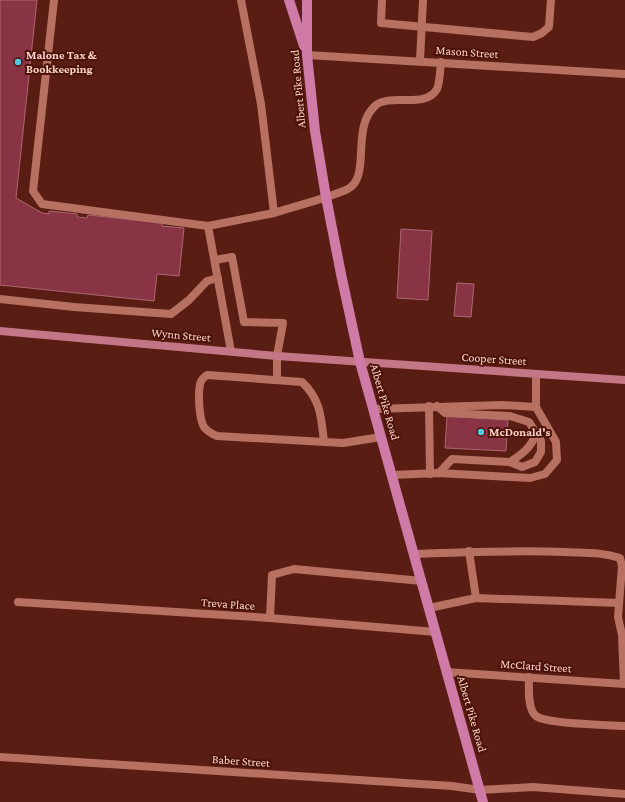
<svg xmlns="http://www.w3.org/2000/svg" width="625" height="802" viewBox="0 0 625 802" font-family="'Crimson Pro',serif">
  <rect width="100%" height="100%" fill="#591d13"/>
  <g fill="#883444" stroke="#ad6770">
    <polygon points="0,0 37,0 16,198 42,213 49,214 49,211 77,214 77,217 87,218 88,215 162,223 162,226 184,228 179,276 157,274 154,301 0,285"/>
    <polygon points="401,229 432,231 428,300 397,298"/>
    <polygon points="457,283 474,284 471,317 454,316"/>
    <polygon points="447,416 508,420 506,451 445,448"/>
  </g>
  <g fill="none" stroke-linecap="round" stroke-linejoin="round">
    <g stroke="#b67163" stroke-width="8">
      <polyline points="54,0 33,191 42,204 208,226"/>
      <path d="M241,0l20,104 13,109c22,-7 43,-12 64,-20 5,-2 10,-3 14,-7 17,-16 0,-59 23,-80 15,-14 50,4 62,-17 3,-7 3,-19 4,-27"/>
      <polyline points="382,0 381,23 533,37 542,33 549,27 551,0"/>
      <polyline points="420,61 423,0"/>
      <polyline points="215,260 232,257 244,322 283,323 277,356 277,380"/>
      <polyline points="0,299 74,307 171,314 189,300 207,281 218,278"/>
      <polyline points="231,351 208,226 274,213"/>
      <polyline points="429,406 430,474"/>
      <polyline points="437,406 445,413 510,416 529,422 541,441 541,452 535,462 522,467 510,462 452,459 439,473"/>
      <polyline points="536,407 536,374"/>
      <polyline points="374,409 502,405 536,407 556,442 557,460 545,474 530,478 439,473 392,475"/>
      <path d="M324,442c-3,-25 -3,-42 -22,-60l-95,-7c-3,2 -6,5 -7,9 -2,10 -1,35 4,43 4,5 8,7 13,9l126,7 38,-6"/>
      <path d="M510,462c14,-9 20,-14 27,-29"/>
      <polyline points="469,551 476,598"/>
      <path d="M414,554c50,-2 101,-4 151,-2 19,1 37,0 55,6l2,8 -4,51 4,18 2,49"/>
      <polyline points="429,608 476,598 619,603"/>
      <polyline points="270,618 272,575 294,569 422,581"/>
      <path d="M529,677c0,10 -2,32 7,39 9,8 74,9 89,10"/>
      <polyline points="480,790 533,787 625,794"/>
    </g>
    <g stroke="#b67163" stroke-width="8">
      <polyline points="307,55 625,74"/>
      <polyline points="18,602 270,618 436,632"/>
      <polyline points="446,672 625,684"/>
      <polyline points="0,757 452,786 480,790"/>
    </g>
    <polyline stroke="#c37685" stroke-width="8" points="0,331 277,356 625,380"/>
    <g stroke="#cf7aa7" stroke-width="10">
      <polyline points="289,0 304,46"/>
      <polyline points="307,0 307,55 315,131 326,197 341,274 360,362 483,802"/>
    </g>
  </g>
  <g fill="#55cadf" stroke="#4d1208" stroke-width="1.5">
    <circle cx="18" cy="62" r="4"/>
    <circle cx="481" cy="432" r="4"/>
  </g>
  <g text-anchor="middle" stroke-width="4" stroke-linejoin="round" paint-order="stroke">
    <g font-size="12" fill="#f9d2ca" stroke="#4d1208">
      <text transform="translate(467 52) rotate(4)" y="4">Mason Street</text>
      <text transform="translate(298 89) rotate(-95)" y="4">Albert Pike Road</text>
      <text transform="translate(181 335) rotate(5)" y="4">Wynn Street</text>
      <text transform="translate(494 359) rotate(4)" y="4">Cooper Street</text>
      <text transform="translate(385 402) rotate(74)" y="4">Albert Pike Road</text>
      <text transform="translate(228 604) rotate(4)" y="4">Treva Place</text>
      <text transform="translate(536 666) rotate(4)" y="4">McClard Street</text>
      <text transform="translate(472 714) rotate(74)" y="4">Albert Pike Road</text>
      <text transform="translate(241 761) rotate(4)" y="4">Baber Street</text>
    </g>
    <g font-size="12" font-weight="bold" fill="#f9d2ca" stroke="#4d1208" text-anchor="start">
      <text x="26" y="59">Malone Tax &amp;<tspan x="26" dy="14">Bookkeeping</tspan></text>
      <text x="489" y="436">McDonald's</text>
    </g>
  </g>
</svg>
